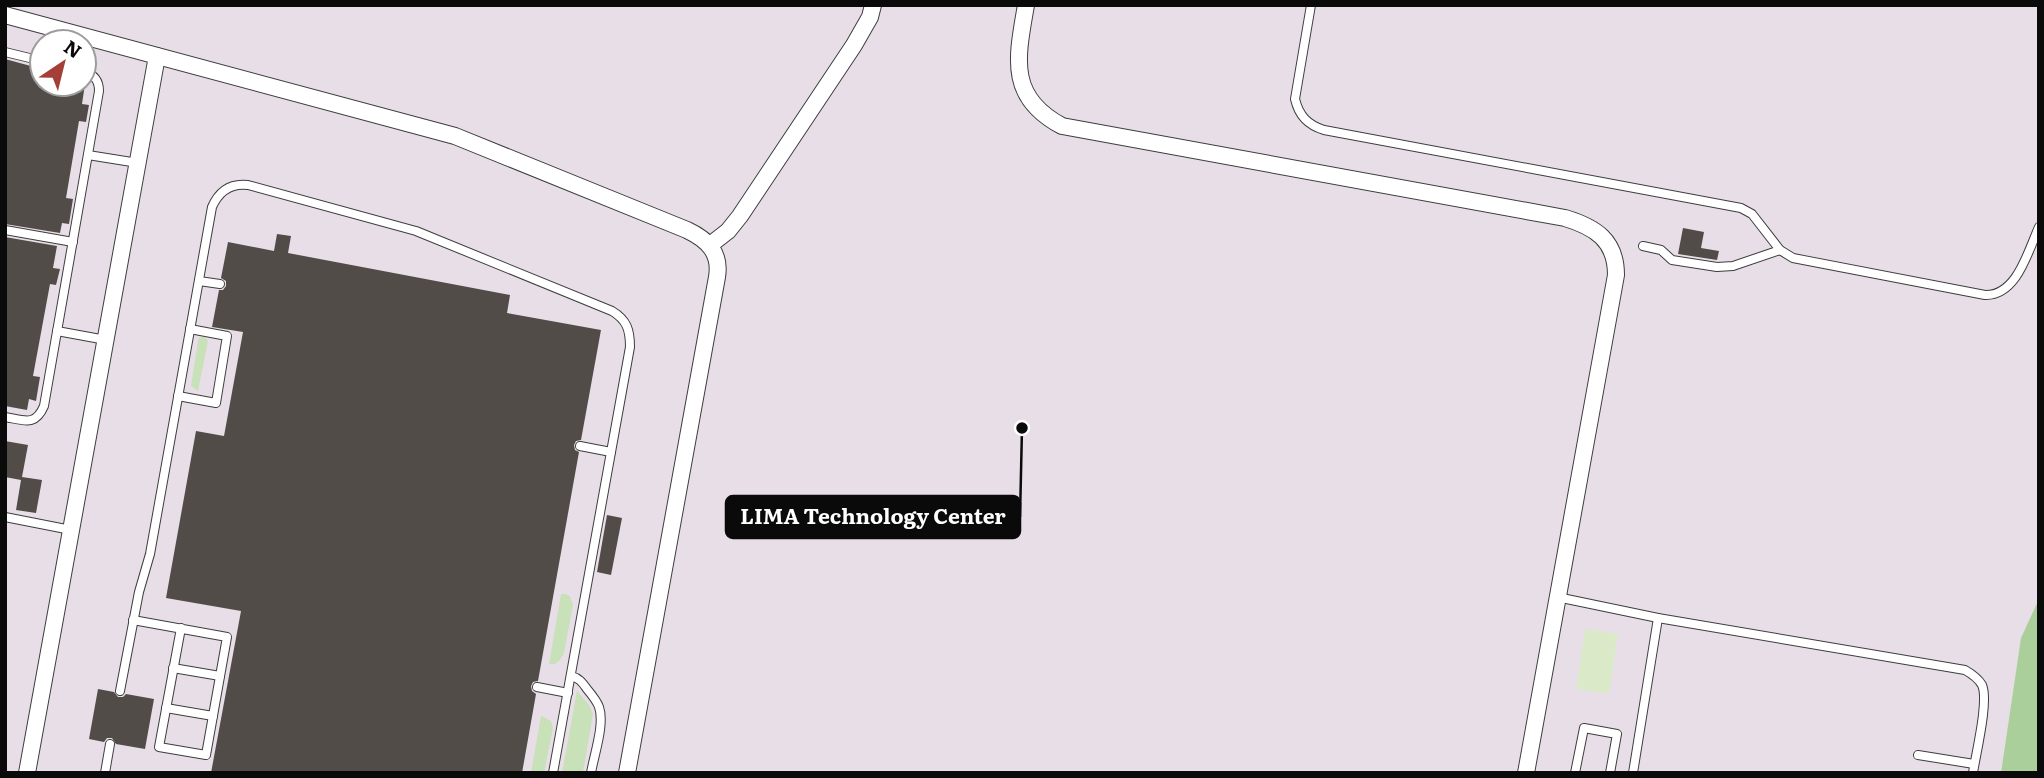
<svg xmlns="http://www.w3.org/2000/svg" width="2044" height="778" viewBox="0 0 2044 778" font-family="Literata,serif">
  <rect width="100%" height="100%" fill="#fcfbe9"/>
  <path fill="#e8dee8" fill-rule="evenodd" d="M5,5h2034v768h-2034zM42,42h42v42h-42z"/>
  <g fill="#c8e1b8">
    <polygon points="204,336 208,341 198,391 191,386 198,341 199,338"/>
    <polygon points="561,594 565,594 570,596 573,605 564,653 560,660 555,664 549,664"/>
    <polygon points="577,691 589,705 593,714 583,773 562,773"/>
    <polygon points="541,716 551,721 553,728 544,773 531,773"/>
  </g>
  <polygon fill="#abcf9a" points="2039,599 2039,773 2001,773 2021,638"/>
  <polygon fill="#daeac9" points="1585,629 1618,634 1609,694 1576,689"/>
  <g fill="#514c48">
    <polygon points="5,59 42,69 42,84 85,84 82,104 89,105 86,122 79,121 66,198 73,199 69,224 62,223 60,233 5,224"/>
    <polygon points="1683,228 1704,232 1701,248 1719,251 1717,260 1678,254"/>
    <polygon points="277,234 291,236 288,253 510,295 507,313 601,330 581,440 576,441 574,445 575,450 579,452 538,681 533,682 531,686 532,691 536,694 522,773 211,773 241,611 166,598 196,431 224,436 243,332 212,327 219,290 223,290 226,286 226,281 221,278 228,242 274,251"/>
    <polygon points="5,237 57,246 53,268 60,269 56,285 50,284 33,376 40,377 36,401 29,399 27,410 5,406"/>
    <polygon points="5,441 28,445 22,477 42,480 36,513 16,510 21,480 5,477"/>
    <polygon points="607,515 622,518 611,575 597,572"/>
    <polygon points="98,689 114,692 118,697 123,697 126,694 154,699 145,749 116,744 112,738 107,738 104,742 89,739"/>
  </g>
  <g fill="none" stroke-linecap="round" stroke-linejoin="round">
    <g stroke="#3d3d3d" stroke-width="10">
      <g id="service">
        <path d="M1311,5l-16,94c4,17 13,26 29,31l417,78 11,6 28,36 13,8 192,37c32,1 43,-44 54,-68"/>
        <polyline points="5,52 42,61"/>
        <polyline points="88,155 138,163"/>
        <polyline points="5,230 73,242"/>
        <polyline points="1643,246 1661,250 1672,260 1717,267 1733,266 1780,250"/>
        <polyline points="199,281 220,284"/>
        <polyline points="57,331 106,340"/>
        <polyline points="178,396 216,403 227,336 190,329"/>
        <path d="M5,417c19,3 30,10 39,-11l55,-315c0,-11 -5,-16 -15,-20"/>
        <polyline points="580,446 611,452"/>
        <polyline points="5,517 71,530"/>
        <path d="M1557,597l101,21 307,52c7,4 13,8 17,15 7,16 -6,68 -9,88"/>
        <polyline points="133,620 227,637 206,755 159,747 181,628"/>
        <polyline points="173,668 220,676"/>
        <path d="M571,676c8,2 11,6 16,13 5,6 10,12 12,18 6,17 -5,48 -8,66"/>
        <polyline points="537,687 568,693"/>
        <path d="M120,691l19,-99 11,-38 62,-347c7,-16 19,-24 36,-22l168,46 196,80c15,9 18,19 18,36l-77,426"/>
        <polyline points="166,708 213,716"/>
        <polyline points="1918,755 1974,764"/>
        <polyline points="105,773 110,744"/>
        <polyline points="1575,773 1584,728 1617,734 1610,773"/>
        <polyline points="1633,773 1658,618"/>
      </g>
    </g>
    <g stroke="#3d3d3d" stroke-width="18">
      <g id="minor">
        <path d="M1026,5c-9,52 -19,92 36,121l503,92c30,9 51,22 51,57l-90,498"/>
        <path d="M5,15l450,121 232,94c21,10 34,23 30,47l-90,496"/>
        <polyline points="710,245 728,231 740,216 854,45 870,17 873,5"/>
        <polyline points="27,773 157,56"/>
      </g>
    </g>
    <use href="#service" stroke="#fff" stroke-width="8"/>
    <use href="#minor" stroke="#fff" stroke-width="16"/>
  </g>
  <path fill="none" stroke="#0a0a0a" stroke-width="2.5" d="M1022 428L1020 517"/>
  <circle fill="#0a0a0a" stroke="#fff" stroke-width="2.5" cx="1022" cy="428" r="7"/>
  <rect fill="#0a0a0a" stroke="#0a0a0a" stroke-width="2.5" x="726" y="496" width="294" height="42" rx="7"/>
  <g font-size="21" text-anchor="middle" font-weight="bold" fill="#fff">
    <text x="873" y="524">LIMA Technology Center</text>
  </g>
  <rect width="2044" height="778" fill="none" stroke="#0a0a0a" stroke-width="14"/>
  <g transform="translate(63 63) rotate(35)"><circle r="33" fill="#ffffff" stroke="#9d9d9d" stroke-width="2"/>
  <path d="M0-5L12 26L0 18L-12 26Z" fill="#a53e36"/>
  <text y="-10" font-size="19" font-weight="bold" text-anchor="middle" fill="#0a0a0a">N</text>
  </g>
</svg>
